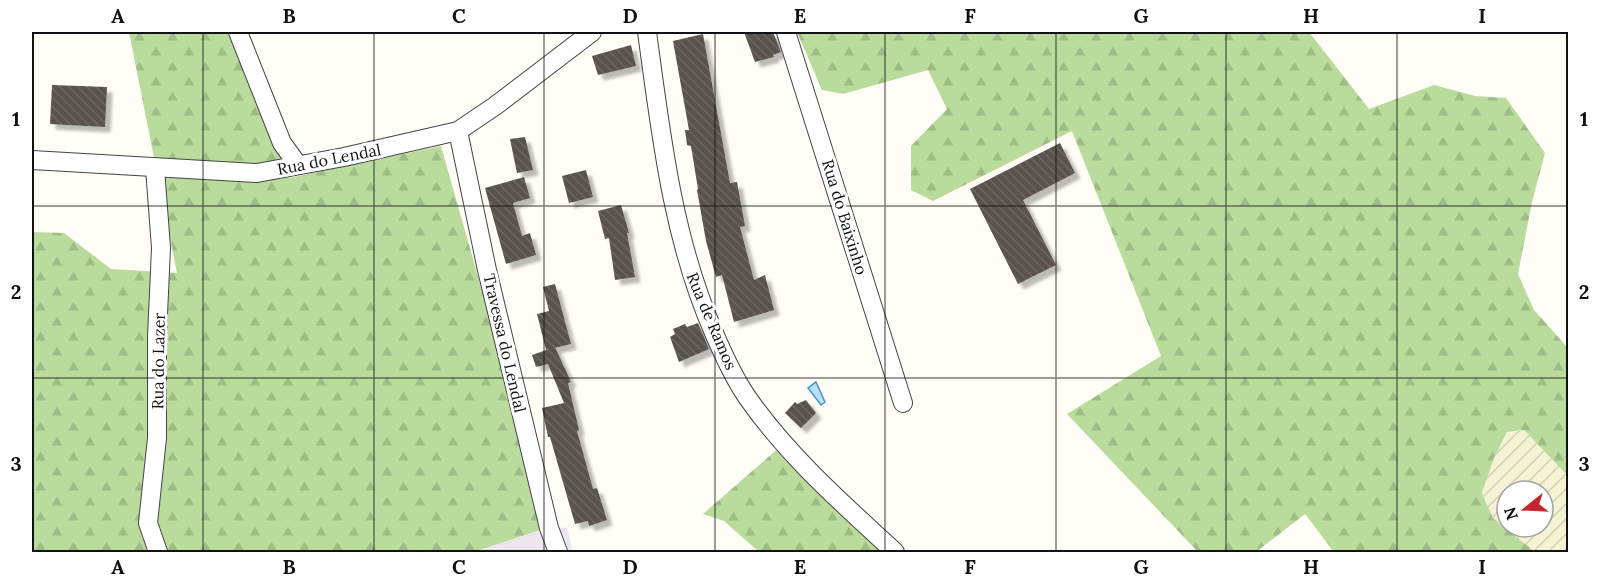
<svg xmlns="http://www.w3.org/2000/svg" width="1600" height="584" viewBox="0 0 1600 584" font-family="Lora,serif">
  <defs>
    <pattern id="farmland-furrows" width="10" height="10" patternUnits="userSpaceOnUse" patternTransform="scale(1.5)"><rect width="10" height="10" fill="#f6f3d4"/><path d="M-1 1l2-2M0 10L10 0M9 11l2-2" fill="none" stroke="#d2cfb5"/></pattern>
    <pattern id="forest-firs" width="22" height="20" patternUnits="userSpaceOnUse" patternTransform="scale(1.5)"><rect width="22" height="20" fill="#b9dc9c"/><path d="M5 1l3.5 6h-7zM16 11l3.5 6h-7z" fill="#9ebc85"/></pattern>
    <pattern id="water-ripples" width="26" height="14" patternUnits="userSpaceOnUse" patternTransform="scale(1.5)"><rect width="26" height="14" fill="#b9e0f7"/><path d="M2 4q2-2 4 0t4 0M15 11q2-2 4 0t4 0" fill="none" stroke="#9ebfd3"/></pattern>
    <pattern id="building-back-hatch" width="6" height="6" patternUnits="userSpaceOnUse" patternTransform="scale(1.5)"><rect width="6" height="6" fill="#5a524d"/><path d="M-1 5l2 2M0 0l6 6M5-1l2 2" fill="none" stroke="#6d6662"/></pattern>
    <filter id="shadow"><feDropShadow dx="5.5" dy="5.5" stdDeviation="1.5" flood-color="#0004"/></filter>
  </defs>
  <rect width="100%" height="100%" fill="#fffdf5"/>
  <polygon fill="#eee6ef" points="549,527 567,528 573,552 474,552"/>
  <path fill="url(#farmland-furrows)" fill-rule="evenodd" d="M1524,430l44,46v76h-33l-42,-34 -11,-25 12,-35 13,-26zM1507,491h36v36h-36z"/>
  <g fill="url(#forest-firs)">
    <polygon points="129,32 234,32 289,178 441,146 549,527 474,552 32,552 32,232 64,233 111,269 177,273"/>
    <polygon points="797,32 1309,32 1369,109 1434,85 1475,96 1506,98 1545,153 1532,202 1518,274 1534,310 1568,348 1568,476 1524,430 1507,432 1494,458 1482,493 1493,518 1535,552 1334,552 1305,514 1256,552 1198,552 1067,414 1161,356 1072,131 933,201 911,190 911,146 947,109 928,70 843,94 822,90"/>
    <polygon points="781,446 886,552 759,552 724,521 703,514"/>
  </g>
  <polygon fill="url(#water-ripples)" stroke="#3f96cf" stroke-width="1.5" points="816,382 825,402 821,405 808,388"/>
  <g fill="url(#building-back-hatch)" filter="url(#shadow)">
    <polygon points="744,32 773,32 781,52 773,55 774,57 755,62"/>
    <polygon points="703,34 730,183 737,182 745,226 740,227 754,280 765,275 774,310 734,322 722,275 716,277 706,241 697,190 698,189 691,146 687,145 685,130 689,130 673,41"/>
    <polygon points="631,45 636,66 598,75 592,56"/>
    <polygon points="52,85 107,87 105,127 50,124"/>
    <polygon points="525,137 533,170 517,173 510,139"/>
    <polygon points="1060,143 1075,173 1023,200 1056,265 1018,284 970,189"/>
    <polygon points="586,170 593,197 569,203 562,176"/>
    <polygon points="524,177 530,198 513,203 522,236 530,233 536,255 506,264 485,188"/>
    <polygon points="621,205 629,233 627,233 635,277 615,280 609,238 605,239 598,211"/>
    <polygon points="555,284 571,344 546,350 537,314 549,311 543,287"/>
    <polygon points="698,323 709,349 679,362 670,337 675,334 673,329 685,324 687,327"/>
    <polygon points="555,347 571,382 568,383 579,430 577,431 593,489 597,488 607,520 589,526 588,521 575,524 550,437 548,437 542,408 564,403 548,364 536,367 532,355"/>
    <polygon points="806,400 816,413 801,428 785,413 795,402 797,404"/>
  </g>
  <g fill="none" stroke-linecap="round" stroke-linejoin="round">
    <g stroke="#444" stroke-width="20">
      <g id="minor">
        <polyline points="238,32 282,143 298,165"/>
        <path d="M647,32c14,102 25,205 67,301 9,21 20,45 33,64 41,59 96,107 148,155"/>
        <polyline points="786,32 903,403"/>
        <polyline points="458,131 487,270 549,528 558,552"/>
        <polyline points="32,160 257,173 344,157 458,131 495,106 592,32"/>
        <polyline points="155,168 161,248 157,337 157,438 148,523 158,552"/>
      </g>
    </g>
    <use href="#minor" stroke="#fff" stroke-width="18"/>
  </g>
  <path fill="none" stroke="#111" stroke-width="1.5" stroke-opacity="0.55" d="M203,32v520M374,32v520M544,32v520M715,32v520M885,32v520M1056,32v520M1226,32v520M1397,32v520M32,206h1536M32,378h1536"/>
  <g text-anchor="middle" stroke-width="6" stroke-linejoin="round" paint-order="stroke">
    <g font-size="16" fill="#111" stroke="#fff">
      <text transform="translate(329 159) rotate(-11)" y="6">Rua do Lendal</text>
      <text transform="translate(845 217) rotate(73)" y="6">Rua do Baixinho</text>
      <text transform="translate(712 321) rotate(67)" y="6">Rua de Ramos</text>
      <text transform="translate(505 343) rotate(77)" y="6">Travessa do Lendal</text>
      <text transform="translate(158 361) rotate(-89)" y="6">Rua do Lazer</text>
    </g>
  </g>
  <rect width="1600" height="584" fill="none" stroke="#ffffff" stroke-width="66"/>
  <g transform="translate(1525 509) rotate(252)"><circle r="28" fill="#ffffff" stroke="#a0a0a0" stroke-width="1.5"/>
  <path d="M0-4.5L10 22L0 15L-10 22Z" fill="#c4262e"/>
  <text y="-9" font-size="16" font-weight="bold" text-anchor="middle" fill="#111111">N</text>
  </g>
  <rect x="33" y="33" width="1534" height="518" fill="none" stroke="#111" stroke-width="2"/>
  <g font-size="20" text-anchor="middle" font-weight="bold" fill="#111">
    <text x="118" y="23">A</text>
    <text x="289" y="23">B</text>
    <text x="459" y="23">C</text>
    <text x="630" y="23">D</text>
    <text x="800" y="23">E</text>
    <text x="970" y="23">F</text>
    <text x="1141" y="23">G</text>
    <text x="1311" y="23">H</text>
    <text x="1482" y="23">I</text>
    <text x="16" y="126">1</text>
    <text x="1584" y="126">1</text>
    <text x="16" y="299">2</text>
    <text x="1584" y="299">2</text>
    <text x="16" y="471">3</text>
    <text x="1584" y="471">3</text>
    <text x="118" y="574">A</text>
    <text x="289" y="574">B</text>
    <text x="459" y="574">C</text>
    <text x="630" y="574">D</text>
    <text x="800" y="574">E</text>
    <text x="970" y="574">F</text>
    <text x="1141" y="574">G</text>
    <text x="1311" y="574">H</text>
    <text x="1482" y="574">I</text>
  </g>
</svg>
